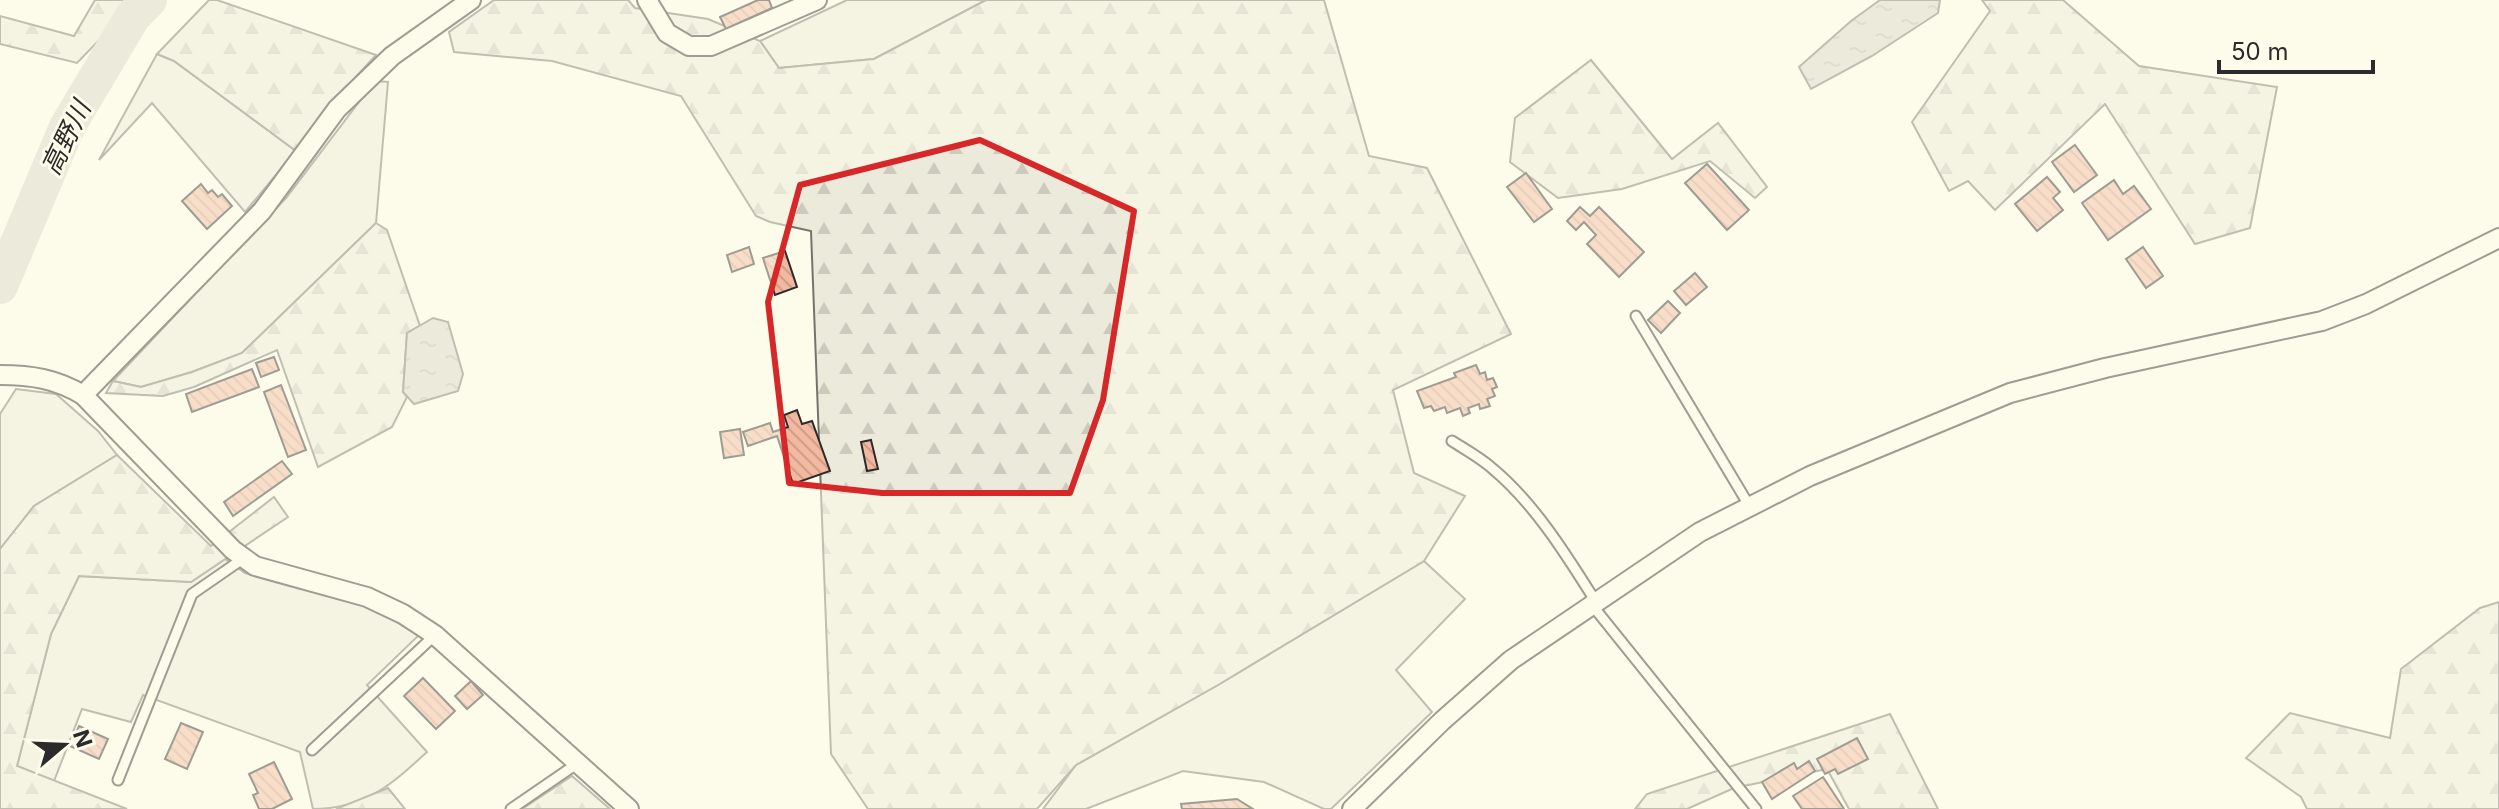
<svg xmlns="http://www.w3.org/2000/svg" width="2499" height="809" viewBox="0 0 2499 809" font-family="Inter,'Noto Sans JP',sans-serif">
  <defs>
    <pattern id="forest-firs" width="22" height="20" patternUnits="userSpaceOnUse" patternTransform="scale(2)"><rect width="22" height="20" fill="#ecebdb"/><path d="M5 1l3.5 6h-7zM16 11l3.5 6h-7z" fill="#cbcabc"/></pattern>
    <pattern id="water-ripples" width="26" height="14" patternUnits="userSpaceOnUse" patternTransform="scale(2)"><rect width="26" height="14" fill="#d8d7c9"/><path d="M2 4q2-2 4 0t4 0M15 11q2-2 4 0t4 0" fill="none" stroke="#bab9ad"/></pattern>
    <pattern id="building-back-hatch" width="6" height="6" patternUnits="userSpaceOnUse" patternTransform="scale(2)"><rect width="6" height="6" fill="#f2b8a0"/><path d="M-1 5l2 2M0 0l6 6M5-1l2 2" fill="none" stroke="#d09e8a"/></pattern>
  </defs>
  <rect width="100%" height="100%" fill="#fdfbea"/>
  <g fill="#ecebdb" stroke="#74746e" stroke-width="2">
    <polygon points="847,0 986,0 874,59 779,68 760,41"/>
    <polygon points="157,54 174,61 296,151 245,212 152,103 99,160"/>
    <polygon points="375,81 388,82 376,223 242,353 192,372 141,387 113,381 286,198"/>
    <polygon points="16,389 56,394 98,431 117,455 34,506 0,549 0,414"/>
    <path d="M225,559l20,14 122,32 52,30 -52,50 60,67c-36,33 -62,57 -114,57l-13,-57 -157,-57 -12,27 -49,-13 -28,72 -37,-15 34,-132 28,-58 112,6z"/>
    <polygon points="1424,561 1465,599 1396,670 1432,712 1331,809 1324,809 1264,782 1183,771 1086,809 1043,809 1076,765 1218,685"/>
  </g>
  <g fill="url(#forest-firs)" stroke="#74746e" stroke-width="2">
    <polygon points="95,0 138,0 77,63 0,44 0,16 74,36"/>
    <polygon points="209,0 217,0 376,55 333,102 296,151 174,61 157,54"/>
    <polygon points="494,0 628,0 635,8 708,19 760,41 779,68 874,59 986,0 1324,0 1369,156 1427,168 1511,334 1393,390 1414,473 1465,496 1424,561 1218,685 1076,765 1037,809 868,809 831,754 811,231 770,222 756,216 681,96 552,61 454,52 449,32"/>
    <polygon points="1982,0 2063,0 2139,66 2277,87 2250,228 2195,244 2105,104 1995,210 1968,181 1949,191 1912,122 1990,11"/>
    <polygon points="1591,60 1672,159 1718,123 1767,187 1755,198 1710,161 1622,189 1558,198 1510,162 1515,118"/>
    <polygon points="376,223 387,230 420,326 407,333 403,392 407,397 392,427 318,467 277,350 194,387 163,396 106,393 113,381 141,387 192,372 242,353"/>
    <polygon points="117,455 211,546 274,497 288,517 191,582 79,576 51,634 17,766 127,809 0,809 0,549 34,506"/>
    <polygon points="2499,602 2499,809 2307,809 2301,797 2246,758 2290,713 2390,738 2401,669 2480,608"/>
    <polygon points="1890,714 1938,809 1849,809 1827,769 1734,788 1687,809 1635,809 1647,794"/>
    <polygon points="572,776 610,809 522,809"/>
    <polygon points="388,788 405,809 336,809"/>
  </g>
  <g fill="url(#water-ripples)" stroke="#74746e" stroke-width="2">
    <polygon points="1880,0 1940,0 1938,13 1872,56 1811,89 1799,67 1851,21"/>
    <polygon points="433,318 448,322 463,374 458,391 414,404 403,392 407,333"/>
  </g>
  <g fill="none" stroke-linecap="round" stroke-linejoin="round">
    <polyline stroke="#d8d7c9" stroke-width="36" points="0,286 67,127 133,16 149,0"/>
  </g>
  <g fill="url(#building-back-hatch)" stroke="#2b2b2b" stroke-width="2">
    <polygon points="758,0 769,0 772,8 726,29 720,17"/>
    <polygon points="2075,145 2097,175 2074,192 2052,162"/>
    <polygon points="1707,164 1749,210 1727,230 1685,183"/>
    <polygon points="1526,173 1552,209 1534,222 1507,187"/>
    <polygon points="2047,177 2060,192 2053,198 2063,210 2037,231 2015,204"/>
    <polygon points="2114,180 2123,194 2134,186 2151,209 2108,240 2082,203"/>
    <polygon points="201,184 208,193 212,190 218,197 222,194 232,206 207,229 182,201"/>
    <polygon points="1580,207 1590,216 1599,207 1644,252 1619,277 1587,244 1596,235 1584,222 1576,230 1567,221"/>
    <polygon points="749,247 754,264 732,272 727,255"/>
    <polygon points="2143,247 2163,276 2146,288 2126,259"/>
    <polygon points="785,251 797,287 775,295 763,258"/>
    <polygon points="1695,273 1707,287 1686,305 1674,291"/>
    <polygon points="1668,301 1680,313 1661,333 1648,320"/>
    <polygon points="274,357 279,370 261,377 256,363"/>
    <polygon points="1476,365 1480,374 1485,372 1487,380 1493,378 1497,387 1492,389 1495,396 1487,399 1490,406 1480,409 1479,404 1468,408 1470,413 1463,416 1460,408 1447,413 1445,407 1434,411 1431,406 1424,408 1417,391 1456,377 1454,373"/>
    <polygon points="252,369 259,387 192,412 186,394"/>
    <polygon points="281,385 306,450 288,457 264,392"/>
    <polygon points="797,410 802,424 812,421 830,471 793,484 777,436 748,446 743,432 770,423 773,432 788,427 784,415"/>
    <polygon points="740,429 744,455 724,458 720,432"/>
    <polygon points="871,440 878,469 867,471 861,442"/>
    <polygon points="282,461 292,474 233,516 224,502"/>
    <polygon points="423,678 455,711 436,729 404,696"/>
    <polygon points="471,681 483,695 467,709 455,696"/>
    <polygon points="181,723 203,732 187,769 165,759"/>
    <polygon points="79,726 108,739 99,759 70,746"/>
    <polygon points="1857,738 1868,759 1838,774 1835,769 1825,774 1817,759"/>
    <polygon points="1809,761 1815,771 1772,799 1762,782 1794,763 1797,769"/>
    <polygon points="274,762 292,799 272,809 259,809 253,795 258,793 249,774"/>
    <polygon points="1823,777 1844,809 1802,809 1793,796"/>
    <polygon points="1237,799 1253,809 1182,809 1181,804"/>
  </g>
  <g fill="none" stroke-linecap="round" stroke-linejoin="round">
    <g stroke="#2b2b2b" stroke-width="13">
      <g id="lane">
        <polyline points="1636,316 1750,507"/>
        <path d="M1452,441c14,9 29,17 41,28 42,35 74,87 103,133"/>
        <polyline points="1592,605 1756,809"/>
        <polyline points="312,750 435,635"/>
        <polyline points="118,780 192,594 244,558"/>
        <polyline points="511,809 578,763"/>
      </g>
    </g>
    <g stroke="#2b2b2b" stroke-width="22">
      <g id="street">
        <polyline points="647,0 667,33 689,46 711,46 817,0"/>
        <path d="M0,375c32,0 56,4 83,20l150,155 22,16 112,31 36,17 32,21 194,174"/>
        <polyline points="83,395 262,211 337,109 392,56 471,0"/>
        <polyline points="1352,809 1442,721 1511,660 1700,532 1810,476 2010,393 2105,368 2322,321 2366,304 2499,238"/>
      </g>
    </g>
    <use href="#lane" stroke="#fdfbea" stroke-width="9"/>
    <use href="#street" stroke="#fdfbea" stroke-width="18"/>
  </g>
  <path d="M0 0H2499V809H0ZM980,140l154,71 -31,189 -33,93h-188l-93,-10 -21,-181 32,-117z" fill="#fdfbea" fill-opacity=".55" fill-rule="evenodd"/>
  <path fill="none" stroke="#d62828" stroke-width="6" stroke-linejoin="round" d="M980,140l154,71 -31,189 -33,93h-188l-93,-10 -21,-181 32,-117z"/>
  <g text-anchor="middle" stroke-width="6" stroke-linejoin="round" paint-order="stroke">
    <g font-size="26" font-style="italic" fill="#2b2b2b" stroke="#fdfbea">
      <text transform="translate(66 138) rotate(-64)" y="9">高野川</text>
    </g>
  </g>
  <g transform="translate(64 745) rotate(71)" stroke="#fdfbea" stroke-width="6" paint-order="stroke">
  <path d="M0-6L14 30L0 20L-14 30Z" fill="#2b2b2b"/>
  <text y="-12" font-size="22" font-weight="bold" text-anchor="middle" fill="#2b2b2b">N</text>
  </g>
  <path d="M2219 60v12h154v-12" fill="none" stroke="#2b2b2b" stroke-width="4"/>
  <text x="2231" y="60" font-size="24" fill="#2b2b2b" stroke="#fdfbea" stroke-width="6" paint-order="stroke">50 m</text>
</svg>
